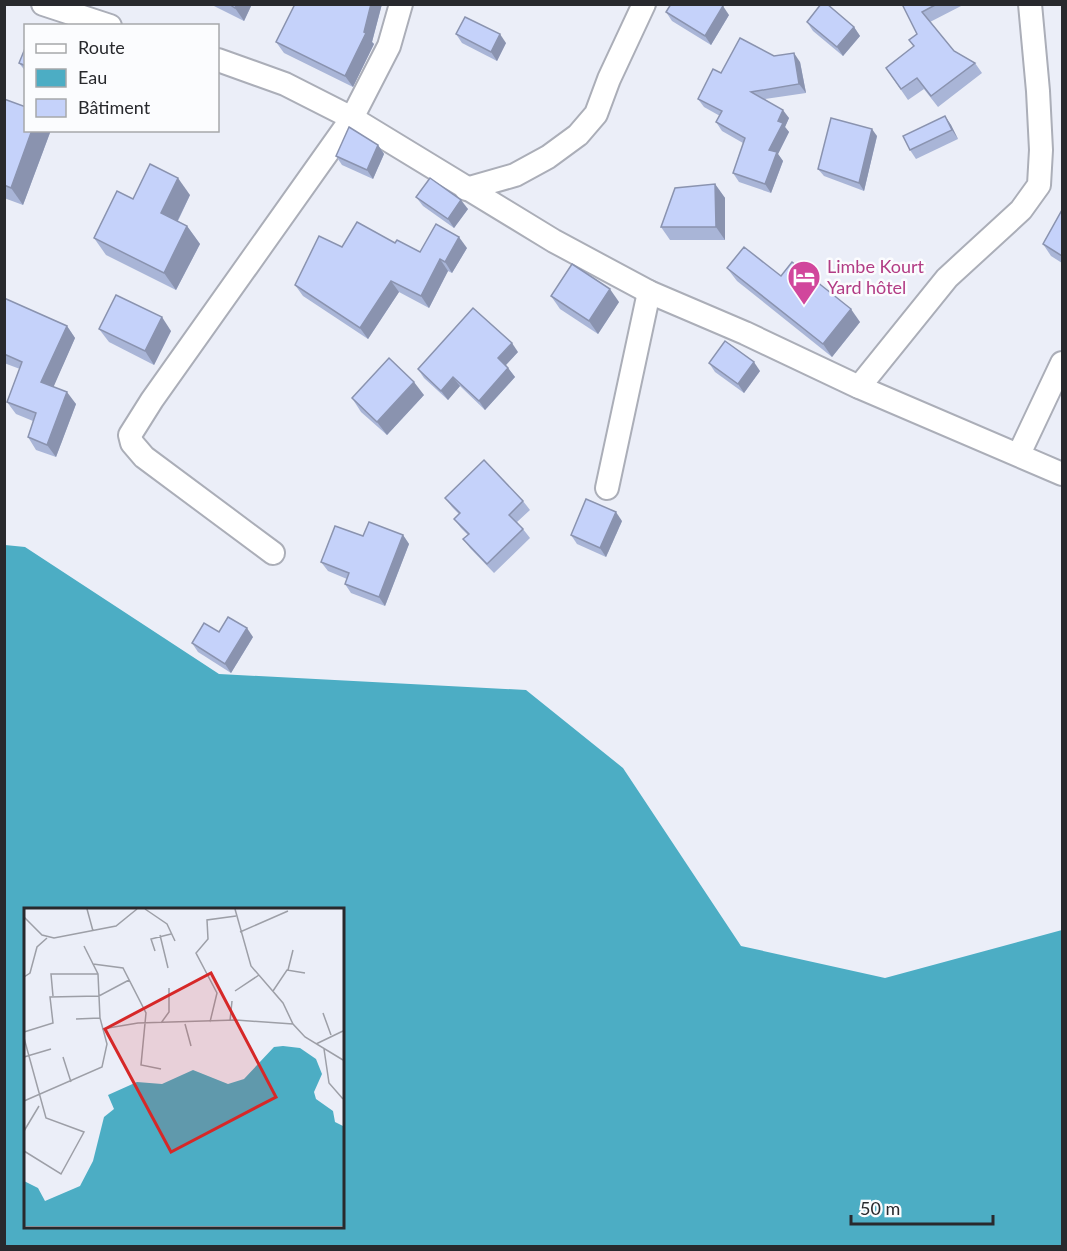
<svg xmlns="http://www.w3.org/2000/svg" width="1067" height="1251" viewBox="0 0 1067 1251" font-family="Lato,sans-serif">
  <rect width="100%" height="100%" fill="#ebeef8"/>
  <path fill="#4cadc4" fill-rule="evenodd" d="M5,545l20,2 194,127 307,16 97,78 118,178 144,32 177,-48v316h-1057zM26,909h316v317h-316z"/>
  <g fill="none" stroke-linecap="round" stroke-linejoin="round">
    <g stroke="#abaeb8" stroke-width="26">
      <g id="street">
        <polyline points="43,4 110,26"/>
        <polyline points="218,60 285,84 352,118 554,241 649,292 745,333 859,387 1062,474"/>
        <polyline points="466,189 515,175 548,157 578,135 596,114 609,79 644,4"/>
        <polyline points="859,387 947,278 1021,210 1039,185 1041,150 1038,91 1030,4"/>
        <polyline points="1019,454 1062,363"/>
        <polyline points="607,488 649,292"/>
        <polyline points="273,553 144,457 132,443 130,435 152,400 352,118 389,46 401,4"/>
      </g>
    </g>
    <use href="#street" stroke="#fff" stroke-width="22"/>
  </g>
  <g fill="#a9b5d7">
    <polygon points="213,4 252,4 244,21 214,6"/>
    <polygon points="295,4 382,4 372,42 374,44 353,87 284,53 276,42"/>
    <polygon points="902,4 963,5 930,22 954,51 975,63 982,73 938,107 924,89 908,100 886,68 914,47 917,34"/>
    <polygon points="666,12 729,15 711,45 672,21"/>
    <polygon points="807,22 854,27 860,36 843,56 813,31"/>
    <polygon points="456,34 506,43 497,61 462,43"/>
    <polygon points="26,46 26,72 19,63"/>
    <polygon points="774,56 800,62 806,93 765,99 789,118 785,127 789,132 778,154 783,161 771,193 739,182 733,173 743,143 722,131 716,122 720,116 704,107 698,99 721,73"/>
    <polygon points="4,99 26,130 51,130 23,205 4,198"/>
    <polygon points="945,116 951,125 958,139 916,159 910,150"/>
    <polygon points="877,136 864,191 824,176 818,169"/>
    <polygon points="378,145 384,154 373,179 342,165 336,156"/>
    <polygon points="715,184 725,198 725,240 670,240 661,227"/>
    <polygon points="190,195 178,221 187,226 200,244 176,290 106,255 94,238 133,199"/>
    <polygon points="416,197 468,209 454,228 423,206"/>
    <polygon points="1062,210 1062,263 1051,256 1043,244"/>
    <polygon points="395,243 420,252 467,248 452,273 448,271 429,308 399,292 368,339 303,296 295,285 342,247"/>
    <polygon points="727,268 781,276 860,322 832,357 737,281"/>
    <polygon points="551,296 619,302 598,334 560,309"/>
    <polygon points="4,298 67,326 75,338 53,387 76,404 56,457 36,450 28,437 33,421 16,414 7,402 20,369 4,363"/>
    <polygon points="99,329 171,331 154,365 109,342"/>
    <polygon points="518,352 506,365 515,377 485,410 460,386 448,400 424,378 418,369"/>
    <polygon points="709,363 760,371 744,393 715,372"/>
    <polygon points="424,395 387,435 361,412 352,398"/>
    <polygon points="445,498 523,501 530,510 517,522 523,529 530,538 494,573 470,548 463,539 468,535 461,528 454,519 459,514 452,507"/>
    <polygon points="622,521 606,557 577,544 571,535"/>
    <polygon points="403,535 409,544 385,606 351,593 345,584 347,579 328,571 321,562"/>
    <polygon points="219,632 253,637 231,673 198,652 192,643"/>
  </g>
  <g fill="#8a93af">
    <polygon points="236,4 252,4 244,21 235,8"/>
    <polygon points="371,4 382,4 372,42 374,44 353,87 345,76 364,32"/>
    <polygon points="723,6 729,15 711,45 705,36"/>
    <polygon points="854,27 860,36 843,56 837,47"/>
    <polygon points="500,34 506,43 497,61 491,52"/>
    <polygon points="794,53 800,62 806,93 799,84"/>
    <polygon points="783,110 789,118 785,127 789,132 778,154 783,161 771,193 765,184 769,150 778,121"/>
    <polygon points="945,116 951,125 958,139 952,130"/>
    <polygon points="872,129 877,136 864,191 859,183"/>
    <polygon points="32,130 51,130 23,205 11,188"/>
    <polygon points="378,145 384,154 373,179 367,170"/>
    <polygon points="178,178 190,195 173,230 161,213"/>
    <polygon points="715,184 725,198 725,240 716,227"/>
    <polygon points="461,200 468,209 454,228 448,219"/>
    <polygon points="187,226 200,244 176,290 164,273"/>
    <polygon points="459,237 467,248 452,273 445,262"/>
    <polygon points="440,259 448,271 429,308 421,296"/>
    <polygon points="391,281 399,292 368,339 360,328"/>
    <polygon points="610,289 619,302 598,334 589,321"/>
    <polygon points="851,309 860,322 832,357 823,344"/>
    <polygon points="162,317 171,331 154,365 145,351"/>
    <polygon points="67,326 75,338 50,395 41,382"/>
    <polygon points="512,343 518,352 504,367 498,358"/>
    <polygon points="754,362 760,371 744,393 738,384"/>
    <polygon points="508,368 515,377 485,410 479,401"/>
    <polygon points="453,377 460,386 448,400 441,391"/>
    <polygon points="414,382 424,395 387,435 377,422"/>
    <polygon points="67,392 76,404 56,457 47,445"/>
    <polygon points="616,512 622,521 606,557 600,548"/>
    <polygon points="403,535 409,544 385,606 379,597"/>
    <polygon points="247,628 253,637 231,673 225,664"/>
  </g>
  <g fill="#c5d2fa" stroke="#8a93af" stroke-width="1.5">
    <polygon points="229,4 236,4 235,8"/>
    <polygon points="295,4 371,4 364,32 366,33 345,76 276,42"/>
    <polygon points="671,4 721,4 723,6 705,36 666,12"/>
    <polygon points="821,4 827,4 854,27 837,47 807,22"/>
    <polygon points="902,4 937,4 922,12 954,51 975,63 931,96 917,78 901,89 886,68 914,46 909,40 917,34"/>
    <polygon points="465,17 500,34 491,52 456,34"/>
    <polygon points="740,38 774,56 794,53 799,84 751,92 783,110 778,121 783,123 769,150 777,152 765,184 733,173 745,138 716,122 722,111 698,99 713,69 721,73"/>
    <polygon points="26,46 26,66 19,63"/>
    <polygon points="4,99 26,107 26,130 32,130 11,188 4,185"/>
    <polygon points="945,116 952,130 910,150 903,136"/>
    <polygon points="831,118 872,129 859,183 818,169"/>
    <polygon points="349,127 378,145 367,170 336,156"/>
    <polygon points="150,164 178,178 161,213 187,226 164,273 94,238 117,191 133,199"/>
    <polygon points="430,178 461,200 448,219 416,197"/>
    <polygon points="715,184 716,227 661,227 675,188"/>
    <polygon points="1062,210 1062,256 1043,244"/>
    <polygon points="357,222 395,243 397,240 420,252 436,224 459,237 445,262 440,259 421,296 391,281 360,328 295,285 319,236 342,247"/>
    <polygon points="744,247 781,276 792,262 851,309 823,344 727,268"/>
    <polygon points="572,264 610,289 589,321 551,296"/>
    <polygon points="116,295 162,317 145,351 99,329"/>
    <polygon points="4,298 67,326 41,382 67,392 47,445 28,437 36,413 7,402 22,362 4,354"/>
    <polygon points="473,308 512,343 498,358 508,368 479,401 453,377 441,391 418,369"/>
    <polygon points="725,341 754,362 738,384 709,363"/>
    <polygon points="389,358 414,382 377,422 352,398"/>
    <polygon points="484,460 523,501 509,515 523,529 487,564 463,539 469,534 454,519 460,513 445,498"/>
    <polygon points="586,499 616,512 600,548 571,535"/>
    <polygon points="369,522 403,535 379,597 345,584 349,573 321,562 335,526 363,536"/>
    <polygon points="228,617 247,628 225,664 192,643 204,623 219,632"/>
  </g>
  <defs>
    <g id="hotel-pin" transform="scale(1.725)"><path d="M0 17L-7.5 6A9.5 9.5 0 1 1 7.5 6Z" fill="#d1479c" stroke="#fbfcfe"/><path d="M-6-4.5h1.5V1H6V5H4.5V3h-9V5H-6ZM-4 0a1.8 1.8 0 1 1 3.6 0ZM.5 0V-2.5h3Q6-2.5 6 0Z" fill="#fff"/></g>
  </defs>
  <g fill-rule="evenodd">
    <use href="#hotel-pin" x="804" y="277"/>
  </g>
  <g text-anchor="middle" stroke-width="5" stroke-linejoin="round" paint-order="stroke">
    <g font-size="18" fill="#b23c85" stroke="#fbfcfe" text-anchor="start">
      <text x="827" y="273">Limbe Kourt<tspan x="827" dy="21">Yard hôtel</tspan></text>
    </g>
  </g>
  <g transform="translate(24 908)">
    <rect width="320" height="320" fill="#ebeef8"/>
    <path d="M259,138l17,2 16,11 6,15 -8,18 2,7 17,12 2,11 8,4v100h-319v-45l14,7 7,13 35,-15 13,-25 11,-44 10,-8 -6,-14 29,-13 25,2 31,-14 35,14 16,-5 30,-32z" fill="#4cadc4"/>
    <path fill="none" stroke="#9d9fa7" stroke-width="1.5" d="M63,1l6,22M121,1l22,15 8,17M211,1l16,57 32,37 10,21 12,13 38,23M0,9l18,18 12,3 62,-12 21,-17M216,24l48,-21M136,27l8,33M131,43l-4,-12 20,-5M69,56l30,4 23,45 -5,52 20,4M264,62l5,-20M0,69l6,-4 7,-26 10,-9M211,83l24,-16M249,83l14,-21 18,3M29,88l-2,-22h47M299,105l8,22M52,111l24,-1M206,113l2,-20M186,114l7,-29 -21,-40 12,-14 -1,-19 29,-4M137,115l8,-11v-24M161,116l6,22M78,121l36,-6 98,-3 57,4M0,124l29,-9 -3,-26 49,-1 30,-16M0,130l22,80 38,14 -23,42 -37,-23M292,136l27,-13M300,141l5,34 14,16M0,149l27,-8M39,149l8,25M0,193l78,-34 5,-23 -7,-26 -2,-44 -14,-28M0,223l15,-25"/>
    <path fill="#d62828" fill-opacity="0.15" stroke="#d62828" stroke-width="3" d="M187,65l65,124 -105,55 -66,-123z"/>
    <rect width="320" height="320" fill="none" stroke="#28292d" stroke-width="3"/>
  </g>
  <rect width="1067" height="1251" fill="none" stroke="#28292d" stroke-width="12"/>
  <rect x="24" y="24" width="195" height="108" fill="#fbfcfe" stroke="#a7a8aa" stroke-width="1.5"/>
  <rect x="36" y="44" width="30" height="9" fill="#ffffff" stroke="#a7a8aa" stroke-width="1.5"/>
  <text x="78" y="54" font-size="18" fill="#28292d">Route</text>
  <rect x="36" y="69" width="30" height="18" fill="#4cadc4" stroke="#a7a8aa" stroke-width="1.5"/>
  <text x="78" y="84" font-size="18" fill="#28292d">Eau</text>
  <rect x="36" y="99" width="30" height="18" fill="#c5d2fa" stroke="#a7a8aa" stroke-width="1.5"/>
  <text x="78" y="114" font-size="18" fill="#28292d">Bâtiment</text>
  <path d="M851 1215v9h142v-9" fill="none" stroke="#28292d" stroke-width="3"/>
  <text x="860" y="1215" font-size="18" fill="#28292d" stroke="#fbfcfe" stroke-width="4.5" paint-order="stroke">50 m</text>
</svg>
